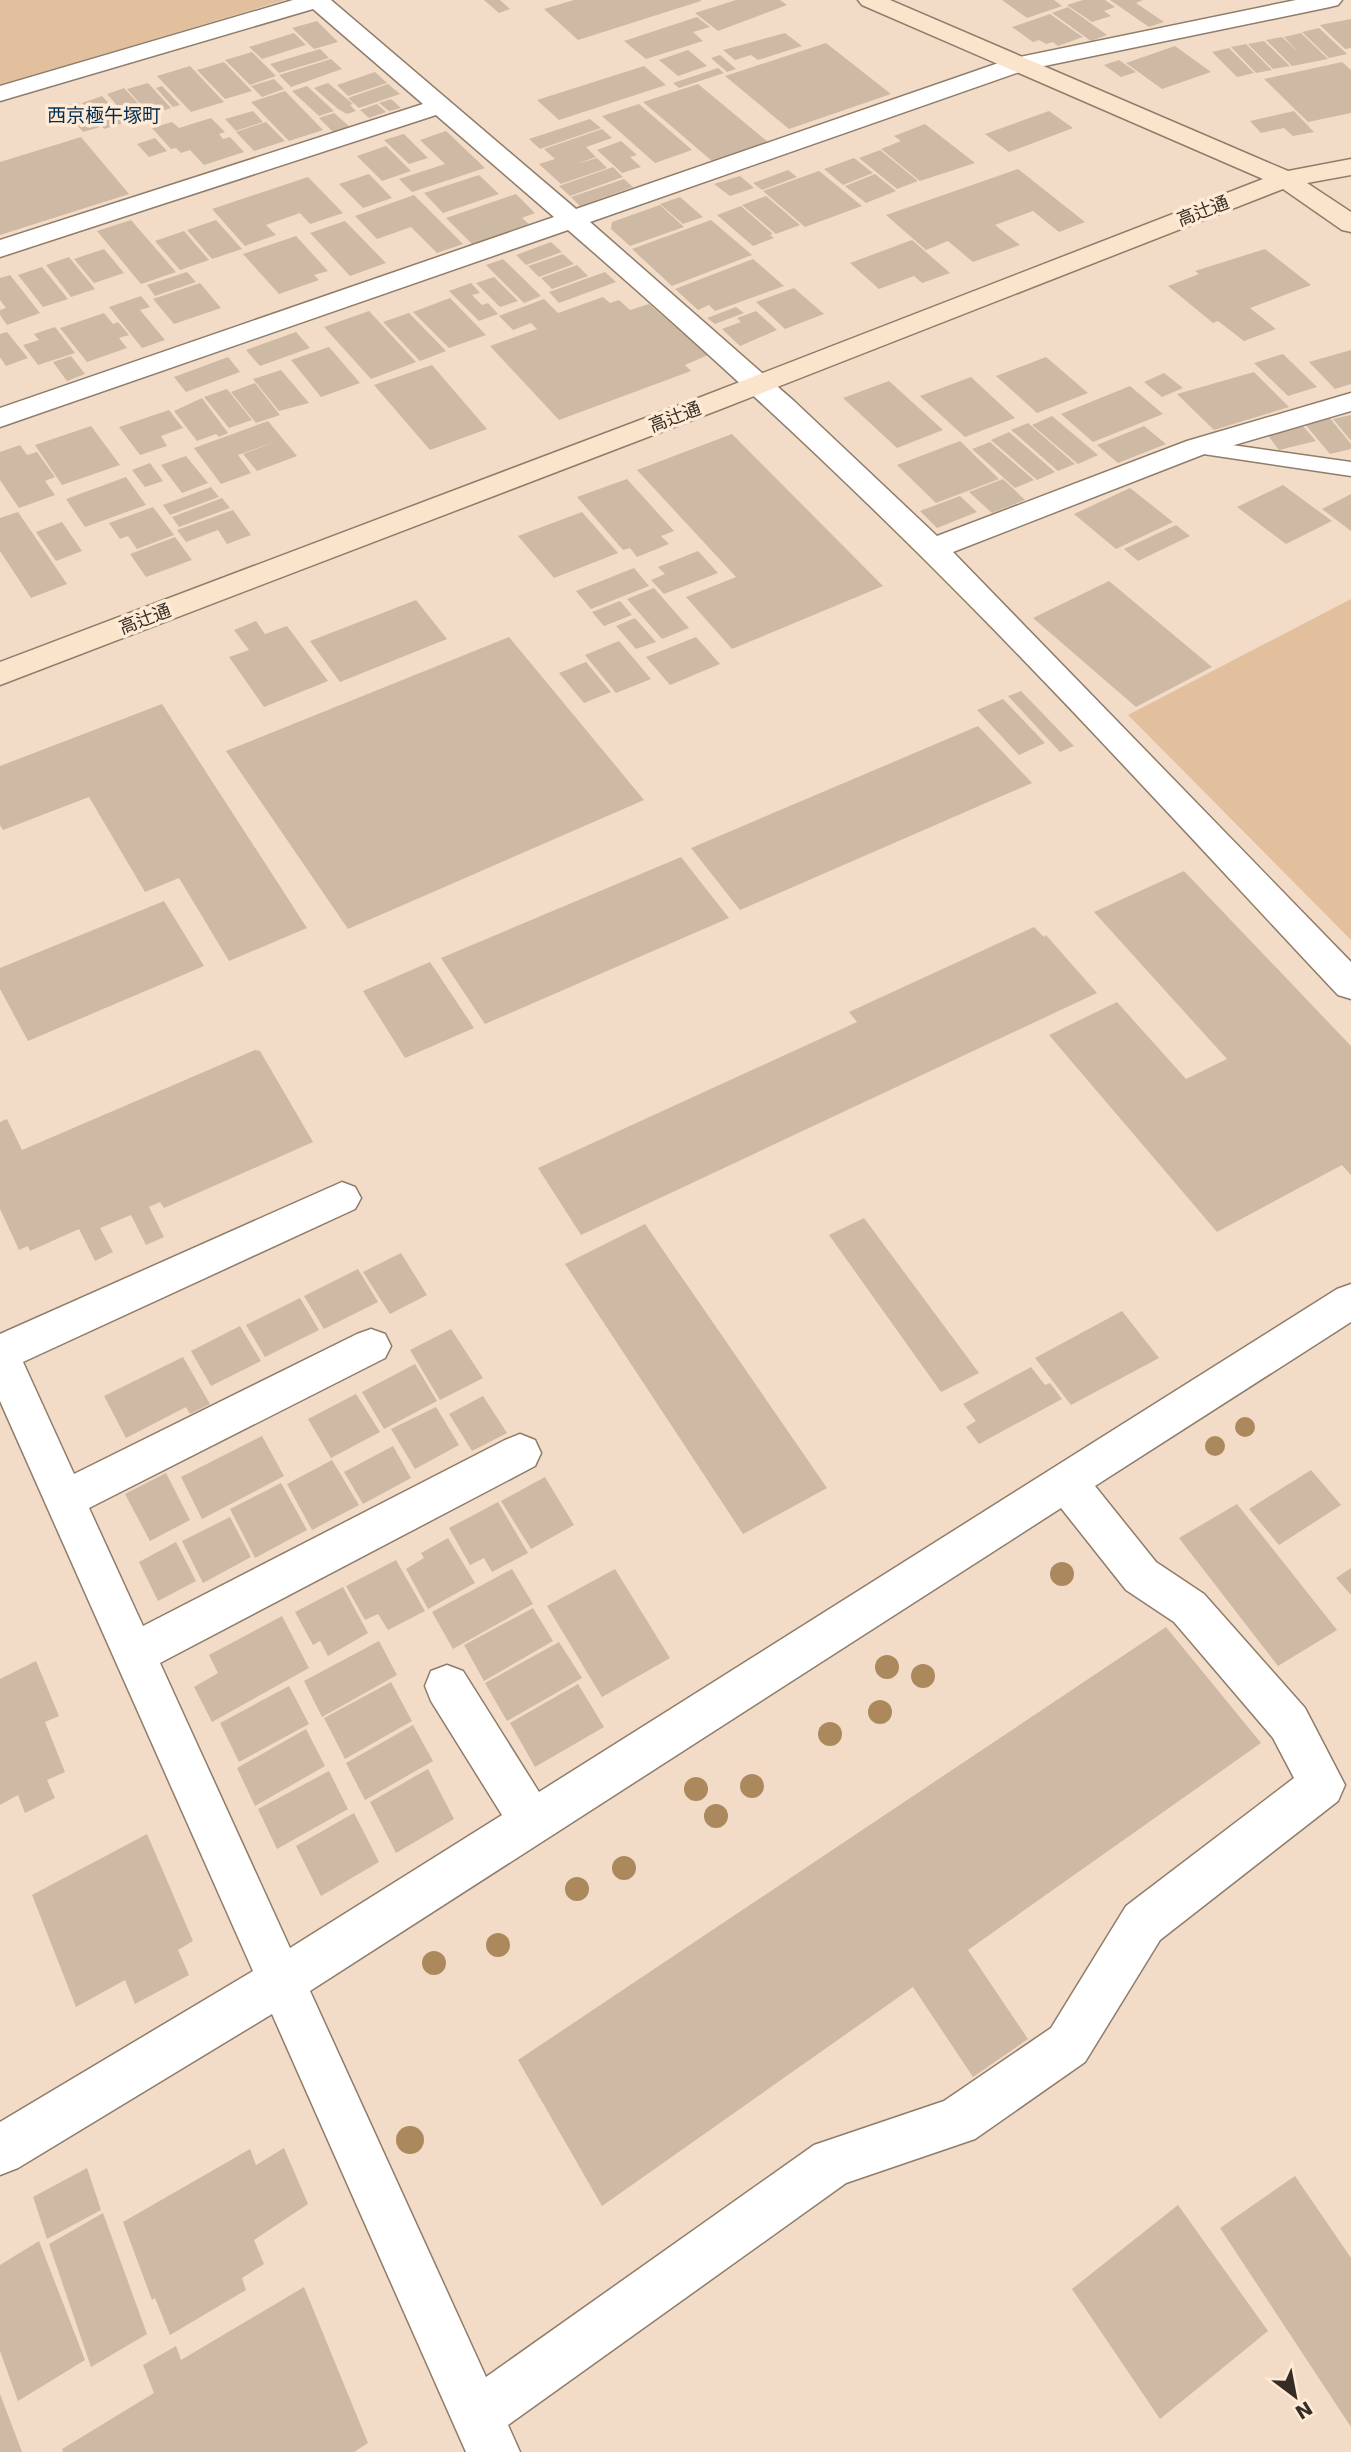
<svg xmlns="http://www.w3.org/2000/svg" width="1351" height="2452" viewBox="0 0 1351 2452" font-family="'DejaVu Sans','Noto Sans JP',sans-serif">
  <rect width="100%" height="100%" fill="#f2dcc8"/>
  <g fill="#e2c09e">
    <polygon points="0,0 285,0 0,85"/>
    <polygon points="1351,599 1351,940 1128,715"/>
  </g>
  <g fill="#ceb9a5">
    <polygon points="484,0 500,0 510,9 499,13"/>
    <polygon points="574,0 701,0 701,1 578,40 544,9"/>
    <polygon points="736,0 780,0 787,5 718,31 695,13"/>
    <polygon points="1002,0 1054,0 1062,6 1027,18"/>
    <polygon points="1083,0 1105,0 1115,7 1104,11 1111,16 1092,22 1067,5"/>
    <polygon points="1110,0 1143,0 1136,3 1164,22 1149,27"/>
    <polygon points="1068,7 1107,35 1091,41 1052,13"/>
    <polygon points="1050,14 1077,33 1083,37 1058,46 1053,42 1046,44 1039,40 1033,42 1012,27"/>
    <polygon points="697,17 710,27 693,32 703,41 646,59 624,41"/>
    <polygon points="1351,19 1351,48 1345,49 1320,25"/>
    <polygon points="317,21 338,42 314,49 292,28"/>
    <polygon points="1319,28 1347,54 1329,58 1302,32"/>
    <polygon points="294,33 306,45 262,59 249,47"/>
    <polygon points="785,33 802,46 758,60 751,55 735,60 723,50"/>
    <polygon points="1301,33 1328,59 1292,66 1266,40 1282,37 1299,53 1284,37"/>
    <polygon points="1264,41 1290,66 1273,69 1248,44"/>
    <polygon points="826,43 891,94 789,129 725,76"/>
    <polygon points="1246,44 1272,70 1256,73 1231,47"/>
    <polygon points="1175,46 1211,72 1162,89 1126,63"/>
    <polygon points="1229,48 1254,73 1237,77 1212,52"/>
    <polygon points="320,49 329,58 279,73 270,64"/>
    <polygon points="688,50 707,66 678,76 659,60"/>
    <polygon points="252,52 276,76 250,85 225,60"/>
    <polygon points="720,55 736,69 727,72 711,58"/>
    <polygon points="331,59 342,69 291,87 279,75"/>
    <polygon points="1119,60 1136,72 1121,77 1104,65"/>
    <polygon points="224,62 252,91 225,99 197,70"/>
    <polygon points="1342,62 1351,70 1351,113 1308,122 1264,79"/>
    <polygon points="190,66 224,102 191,112 157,76"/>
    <polygon points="644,66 666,85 559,120 537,100"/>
    <polygon points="718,68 724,73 679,88 673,83"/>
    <polygon points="375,72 387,83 348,96 337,85"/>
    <polygon points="274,79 284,89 262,97 251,86"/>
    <polygon points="148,83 171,108 150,115 127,89"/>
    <polygon points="328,83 353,104 350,105 356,111 347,114 338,109 314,88"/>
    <polygon points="388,84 400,94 359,108 348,98"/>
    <polygon points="698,84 768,142 712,161 643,102"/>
    <polygon points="162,86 180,105 173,107 156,88"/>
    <polygon points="307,86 334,111 319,116 292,91"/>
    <polygon points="124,88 147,113 129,119 107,94"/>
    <polygon points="285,91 323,130 289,141 251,102"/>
    <polygon points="102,96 126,122 104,129 82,103"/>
    <polygon points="391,99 401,108 389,111 379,103"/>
    <polygon points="78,102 100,127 83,132 61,107"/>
    <polygon points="377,104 386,112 369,118 360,110"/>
    <polygon points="639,104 692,150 655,163 602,116"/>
    <polygon points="253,111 263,122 236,131 225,119"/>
    <polygon points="1049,111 1073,128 1009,152 985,134"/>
    <polygon points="1294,111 1314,132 1293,136 1284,128 1261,133 1250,121"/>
    <polygon points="334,113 350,127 334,133 319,118"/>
    <polygon points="211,118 225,132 219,134 223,139 230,137 244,152 204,165 190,150 181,153 176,148 171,149 152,128 172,122 179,128"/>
    <polygon points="590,119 601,128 540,149 529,139"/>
    <polygon points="266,122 285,141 254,151 236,132"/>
    <polygon points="925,124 975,163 920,181 881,149 901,141 894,136"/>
    <polygon points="602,129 612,138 586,147 596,157 576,164 597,158 607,168 561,184 539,164 555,159 544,149"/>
    <polygon points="446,131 485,168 412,192 399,179 445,164 420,140"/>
    <polygon points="404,134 428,158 409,164 384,140"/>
    <polygon points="81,137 129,194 0,235 0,162"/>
    <polygon points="155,138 167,151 149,157 137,144"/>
    <polygon points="621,141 637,155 630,157 641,167 622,173 597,150"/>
    <polygon points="386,146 411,171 382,181 357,156"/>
    <polygon points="880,150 918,181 897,189 859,158"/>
    <polygon points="854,158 873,173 843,185 824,169"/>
    <polygon points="613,167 623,177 570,196 559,186"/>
    <polygon points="1018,169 1085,222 1059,232 1033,211 995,225 1020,245 973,262 948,241 926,250 886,215"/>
    <polygon points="788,170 797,177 762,190 753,183"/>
    <polygon points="819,171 862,206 805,227 763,191"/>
    <polygon points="369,174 392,198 363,208 339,184"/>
    <polygon points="875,174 896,191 866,203 845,186"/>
    <polygon points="479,175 499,194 443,213 424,193"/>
    <polygon points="740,176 754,188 730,196 714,184"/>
    <polygon points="308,177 343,213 310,224 300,213 266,225 276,235 245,246 212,209"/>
    <polygon points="624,179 633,187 580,206 571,197"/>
    <polygon points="516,194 535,213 522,218 529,224 472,244 446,218"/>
    <polygon points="414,195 463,244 437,253 411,227 377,239 355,216"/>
    <polygon points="766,196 800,225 776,234 742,205"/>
    <polygon points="680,197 703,217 683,224 660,204"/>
    <polygon points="660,205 684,227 630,246 611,229 612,222"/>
    <polygon points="741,206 773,234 770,235 774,238 753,246 717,215"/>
    <polygon points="131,220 176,272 141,284 97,231"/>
    <polygon points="216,220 242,249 212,259 187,230"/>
    <polygon points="711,220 752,255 672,286 632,249"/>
    <polygon points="345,221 386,263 350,276 310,233"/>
    <polygon points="184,231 209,260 180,270 155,241"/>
    <polygon points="296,236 328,271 314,275 319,280 279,294 243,254"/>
    <polygon points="912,240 950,273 922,283 914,276 879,289 850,263"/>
    <polygon points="551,242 562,252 526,265 516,255"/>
    <polygon points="104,249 124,273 94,283 74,259"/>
    <polygon points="1265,249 1311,285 1250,308 1276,329 1244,341 1218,321 1213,323 1168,286 1199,274 1195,271"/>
    <polygon points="563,254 574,264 539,277 528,266"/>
    <polygon points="69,257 95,289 71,297 46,265"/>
    <polygon points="503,259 541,296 524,303 486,265"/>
    <polygon points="753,259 784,286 715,311 709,305 698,310 675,289"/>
    <polygon points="577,265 588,276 552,289 541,278"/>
    <polygon points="42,267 68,299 43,307 18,275"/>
    <polygon points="187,272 196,282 155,296 147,285"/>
    <polygon points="605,272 616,282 559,303 549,292"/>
    <polygon points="10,275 40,313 7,325 0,315 0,310 6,308 0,300 0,278"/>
    <polygon points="494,277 518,301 500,307 476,283"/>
    <polygon points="200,283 221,308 174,324 153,299"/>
    <polygon points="471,283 480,293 472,295 482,305 488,303 498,314 479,321 449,291"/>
    <polygon points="794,288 824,314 785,329 756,302"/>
    <polygon points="141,296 150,307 140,310 165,340 142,348 109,307"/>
    <polygon points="603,297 610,303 619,300 630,310 649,304 708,355 685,365 691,371 559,420 490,346 537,329 531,323 513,330 499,316 544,299 558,313"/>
    <polygon points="450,298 486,335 449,348 413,312"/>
    <polygon points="736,307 744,313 715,324 707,318"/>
    <polygon points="369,311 416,362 371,379 324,327"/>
    <polygon points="756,311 777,330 740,346 722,329 741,322 737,318"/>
    <polygon points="104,313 113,324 118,322 129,335 119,338 127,348 87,362 60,328"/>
    <polygon points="409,313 446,351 420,361 383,322"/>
    <polygon points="55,327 75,353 38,365 23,345 39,340 34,334"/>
    <polygon points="7,332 28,358 6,366 0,357 0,334"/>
    <polygon points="296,332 310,348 260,366 246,350"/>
    <polygon points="329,347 360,383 321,397 291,360"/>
    <polygon points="1351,350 1351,384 1335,389 1309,362"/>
    <polygon points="1283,354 1317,387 1288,396 1254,363"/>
    <polygon points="71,356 85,374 67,381 53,362"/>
    <polygon points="228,357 240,372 186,392 174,377"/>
    <polygon points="1046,357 1088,393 1037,413 996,376"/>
    <polygon points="432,365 487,429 430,450 374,385"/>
    <polygon points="281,370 309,403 279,411 253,379"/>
    <polygon points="1254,372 1289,407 1214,430 1177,394"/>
    <polygon points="1164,373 1183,388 1162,397 1144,382"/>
    <polygon points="971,377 1015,418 965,437 920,396"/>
    <polygon points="889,381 943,430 897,448 843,398"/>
    <polygon points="255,383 280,415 256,423 231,392"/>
    <polygon points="1130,386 1163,414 1093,442 1061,414"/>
    <polygon points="227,389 252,420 229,428 204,397"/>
    <polygon points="202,398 228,433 219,437 216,434 197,441 174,411"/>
    <polygon points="169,410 183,428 161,436 167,446 140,455 119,427"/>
    <polygon points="1351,415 1351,441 1333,419"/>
    <polygon points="1052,416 1098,455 1078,464 1032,425"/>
    <polygon points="1329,417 1351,444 1351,449 1330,454 1304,423"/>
    <polygon points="268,421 297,456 257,471 243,454 280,440 238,455 251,473 221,484 194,448"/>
    <polygon points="1028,423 1075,464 1058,471 1011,430"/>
    <polygon points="1302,425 1316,441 1279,450 1266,433"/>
    <polygon points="91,426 120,465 62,485 35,445"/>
    <polygon points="1144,426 1166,444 1118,463 1097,445"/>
    <polygon points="1009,432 1055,472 1037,480 991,440"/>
    <polygon points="732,434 883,586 732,649 686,597 736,577 637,470"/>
    <polygon points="960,441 999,479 936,503 897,465"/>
    <polygon points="990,442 1034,480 1015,488 972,449"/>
    <polygon points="20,445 27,455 37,452 55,477 45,481 55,495 19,508 0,480 0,452"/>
    <polygon points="186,456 208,483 182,493 161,465"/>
    <polygon points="150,463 163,481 145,487 132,470"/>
    <polygon points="126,477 146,505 85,527 66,499"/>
    <polygon points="627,479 674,531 661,536 669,544 637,557 630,548 623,550 577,497"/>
    <polygon points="1003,479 1025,500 992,513 969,492"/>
    <polygon points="1283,485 1332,521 1286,544 1237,507"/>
    <polygon points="211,487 219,497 170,515 163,505"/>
    <polygon points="1130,488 1173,522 1116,549 1074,514"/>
    <polygon points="1351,494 1351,531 1322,509"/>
    <polygon points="960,496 977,512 937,528 920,511"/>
    <polygon points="222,498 230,508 179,527 172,517"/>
    <polygon points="153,507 174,535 137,549 128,536 120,539 109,523"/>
    <polygon points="233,510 251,535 227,544 218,530 186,542 177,530"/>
    <polygon points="18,512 67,584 31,598 0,551 0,518"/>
    <polygon points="582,512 618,553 554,578 518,536"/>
    <polygon points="62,522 82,551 56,561 36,532"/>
    <polygon points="1176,525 1190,536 1138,561 1124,549"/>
    <polygon points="175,537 192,560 146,577 130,554"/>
    <polygon points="698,551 718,573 664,594 651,580 665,574 658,567"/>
    <polygon points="634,568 649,586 591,609 576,591"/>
    <polygon points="1109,581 1212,667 1136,707 1033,618"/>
    <polygon points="654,588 689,628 662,639 627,599"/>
    <polygon points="416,600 447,639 340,682 310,641"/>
    <polygon points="620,601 632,615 604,626 592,612"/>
    <polygon points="635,618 656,642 636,649 616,626"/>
    <polygon points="256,621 265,634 287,626 328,681 264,707 229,657 249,650 234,630"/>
    <polygon points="509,637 644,800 348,929 226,751"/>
    <polygon points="696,637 720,664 670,685 646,657"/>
    <polygon points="619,641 651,679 616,693 585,655"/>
    <polygon points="586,662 611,692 584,703 559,673"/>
    <polygon points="1021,691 1074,746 1060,752 1008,696"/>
    <polygon points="1003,699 1045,743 1019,755 977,710"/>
    <polygon points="162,704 307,928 229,961 179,878 145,892 89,797 3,830 0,825 0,766"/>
    <polygon points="978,726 1032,783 740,910 691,848"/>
    <polygon points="681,857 729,918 485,1024 441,958"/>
    <polygon points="1184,871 1351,1046 1351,1175 1342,1165 1217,1232 1049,1035 1117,1002 1186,1079 1227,1059 1094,912"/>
    <polygon points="164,901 204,966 28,1041 0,989 0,968"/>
    <polygon points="1034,927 1044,937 1046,935 1097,993 581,1235 538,1168 857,1022 849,1012"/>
    <polygon points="430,962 474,1028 405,1058 363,991"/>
    <polygon points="255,1050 260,1051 313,1142 164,1208 160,1202 149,1207 164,1237 146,1245 131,1215 100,1228 113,1252 95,1261 79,1229 30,1251 28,1246 19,1250 0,1209 0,1122 7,1119 22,1150"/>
    <polygon points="864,1218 979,1373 941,1392 829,1235"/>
    <polygon points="645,1224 827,1488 743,1534 565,1264"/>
    <polygon points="401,1253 427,1295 390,1314 363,1272"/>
    <polygon points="358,1269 378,1302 324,1329 304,1296"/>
    <polygon points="300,1298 319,1330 265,1357 246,1325"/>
    <polygon points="1122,1311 1159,1358 1071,1405 1035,1358"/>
    <polygon points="240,1326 261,1361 211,1386 191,1351"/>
    <polygon points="451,1329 483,1378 440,1400 410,1350"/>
    <polygon points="183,1357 210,1404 190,1414 186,1407 126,1438 104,1396"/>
    <polygon points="415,1364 437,1401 384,1429 362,1392"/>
    <polygon points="1031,1367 1045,1385 1050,1383 1062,1399 979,1444 966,1427 976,1421 963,1404"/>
    <polygon points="356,1394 380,1432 331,1458 308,1419"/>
    <polygon points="483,1396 507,1433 472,1451 449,1414"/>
    <polygon points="436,1407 459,1445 415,1469 391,1429"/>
    <polygon points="262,1436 284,1476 202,1519 181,1477"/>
    <polygon points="393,1446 411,1478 363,1504 344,1472"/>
    <polygon points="332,1460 359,1505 312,1530 287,1484"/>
    <polygon points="1311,1470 1341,1505 1279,1545 1249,1509"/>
    <polygon points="166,1473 190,1520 150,1541 125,1494"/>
    <polygon points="545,1477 574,1525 531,1549 501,1501"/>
    <polygon points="281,1483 307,1530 255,1558 230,1509"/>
    <polygon points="498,1502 528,1553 492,1572 484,1558 470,1565 449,1528"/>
    <polygon points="1237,1504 1337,1630 1278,1666 1179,1538"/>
    <polygon points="230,1517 251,1557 203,1583 182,1541"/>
    <polygon points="448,1538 475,1583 428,1609 406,1569 424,1558 421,1553"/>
    <polygon points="176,1542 196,1581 158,1601 139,1562"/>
    <polygon points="396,1560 425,1611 388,1630 378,1614 365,1620 346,1586"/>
    <polygon points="1351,1568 1351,1595 1336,1578"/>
    <polygon points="512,1569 533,1604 453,1649 432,1612"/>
    <polygon points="615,1569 670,1658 602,1697 547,1606"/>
    <polygon points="343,1587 368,1633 328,1656 320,1641 313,1645 295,1612"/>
    <polygon points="533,1608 553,1641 484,1681 464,1645"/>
    <polygon points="282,1616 309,1668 212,1722 194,1687 218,1673 209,1655"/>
    <polygon points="1166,1627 1261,1743 968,1950 1028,2039 973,2077 913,1987 602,2206 518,2060"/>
    <polygon points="379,1641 397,1675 322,1717 304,1681"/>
    <polygon points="559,1642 582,1678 507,1721 485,1683"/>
    <polygon points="36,1661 59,1716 45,1722 65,1772 47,1780 55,1798 25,1813 18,1795 0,1805 0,1679"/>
    <polygon points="391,1682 412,1721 345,1759 324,1718"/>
    <polygon points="578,1684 604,1727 535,1767 510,1723"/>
    <polygon points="289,1686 309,1724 239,1762 220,1723"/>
    <polygon points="413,1725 433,1761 365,1800 346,1763"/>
    <polygon points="306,1729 325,1766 255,1806 237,1768"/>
    <polygon points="428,1769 454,1819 396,1853 370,1802"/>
    <polygon points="329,1771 348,1809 277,1849 258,1809"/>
    <polygon points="354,1813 379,1862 321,1896 296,1846"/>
    <polygon points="147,1834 193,1941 178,1950 189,1975 135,2004 125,1980 76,2007 32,1895"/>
    <polygon points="284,2148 308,2204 254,2240 264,2264 242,2278 246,2290 170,2335 155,2298 152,2300 123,2222 250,2149 256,2165"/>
    <polygon points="87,2168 101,2210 47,2239 33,2197"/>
    <polygon points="1295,2176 1351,2258 1351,2427 1220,2228"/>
    <polygon points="1178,2205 1268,2331 1160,2419 1072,2289"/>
    <polygon points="103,2213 147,2334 91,2367 49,2244"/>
    <polygon points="39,2241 85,2360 18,2401 0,2351 0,2265"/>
    <polygon points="304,2287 368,2443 354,2452 63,2452 62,2449 154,2393 143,2365 176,2346 181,2360"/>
    <polygon points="0,2394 22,2452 0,2452"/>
  </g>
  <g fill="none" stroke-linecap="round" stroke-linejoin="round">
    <g stroke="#8f7c69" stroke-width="3">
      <polygon id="lane" points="1197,440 1351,462 1351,476 1190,452 1186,447 1190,442"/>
    </g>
    <g stroke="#8f7c69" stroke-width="3">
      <g id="street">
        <path d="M293,0h38l245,209 434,-150 286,-59h46l-4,5 -8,2 -305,63 -435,152 204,179 143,135 250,-95 164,-48v18l-144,42 -254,99 398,410v37l-13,-4c-138,-147 -274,-297 -417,-439 -114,-113 -232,-221 -353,-326l-568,197v-19l554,-191 -118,-102 -436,142v-17l423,-136 -110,-95 -313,92v-15z"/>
        <path d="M342,1182l13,5 6,11 -6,11 -332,153 51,112 283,-140 14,-5 14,5 6,12 -6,12 -296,150 54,118 362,-186 15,-6 15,6 6,13 -6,13 -375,197 130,285 212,-133 -71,-114 -6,-15 6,-15 16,-6 16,6 76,121 798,-503 14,-5v38l-256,164 61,76 48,32 101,114 40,77 -7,16 -178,139 -75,122 -110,77 -129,44 -338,242 12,27h-54l-194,-438 -254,154 -18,7v-53l253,-151 -253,-570v-67zM1061,1508l65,82 48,32 99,116 21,40 -168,128 -75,122 -107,73 -130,44 -328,232 -176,-386z"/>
      </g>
    </g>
    <g stroke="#8f7c69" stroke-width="3">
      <polygon id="secondary" points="858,0 890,0 1288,171 1351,159 1351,175 1307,183 1351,212 1351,232 1342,230 1283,189 721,409 0,685 0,662 701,397 1263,179 862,5"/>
    </g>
    <use href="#lane" fill="#fff" fill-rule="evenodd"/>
    <use href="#street" fill="#fff" fill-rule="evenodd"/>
    <use href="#secondary" fill="#fae4cc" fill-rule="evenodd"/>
  </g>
  <g fill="#ac895d">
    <circle cx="1245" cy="1427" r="10"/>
    <circle cx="1215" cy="1446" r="10"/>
    <circle cx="1062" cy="1574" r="12"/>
    <circle cx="887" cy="1667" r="12"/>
    <circle cx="923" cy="1676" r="12"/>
    <circle cx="880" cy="1712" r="12"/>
    <circle cx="830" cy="1734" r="12"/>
    <circle cx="752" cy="1786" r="12"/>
    <circle cx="696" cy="1789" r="12"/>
    <circle cx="716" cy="1816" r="12"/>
    <circle cx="624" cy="1868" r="12"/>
    <circle cx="577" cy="1889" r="12"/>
    <circle cx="498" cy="1945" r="12"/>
    <circle cx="434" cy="1963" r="12"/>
    <circle cx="410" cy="2140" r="14"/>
  </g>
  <g text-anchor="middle" stroke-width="7" stroke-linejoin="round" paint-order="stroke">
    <g font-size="18" fill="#352d25" stroke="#ffead5">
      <text transform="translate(1203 211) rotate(-21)" y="6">高辻通</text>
      <text transform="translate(675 417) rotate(-21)" y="6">高辻通</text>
      <text transform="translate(145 619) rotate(-21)" y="6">高辻通</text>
    </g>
    <g font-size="19" fill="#002e52" stroke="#ffead5">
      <text x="104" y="122">西京極午塚町</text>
    </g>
  </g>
  <g transform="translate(1295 2396) rotate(148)" stroke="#ffead5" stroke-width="5" paint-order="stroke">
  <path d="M0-5L12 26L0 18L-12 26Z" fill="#352d25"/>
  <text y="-10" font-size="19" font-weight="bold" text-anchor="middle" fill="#352d25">N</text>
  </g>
</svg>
